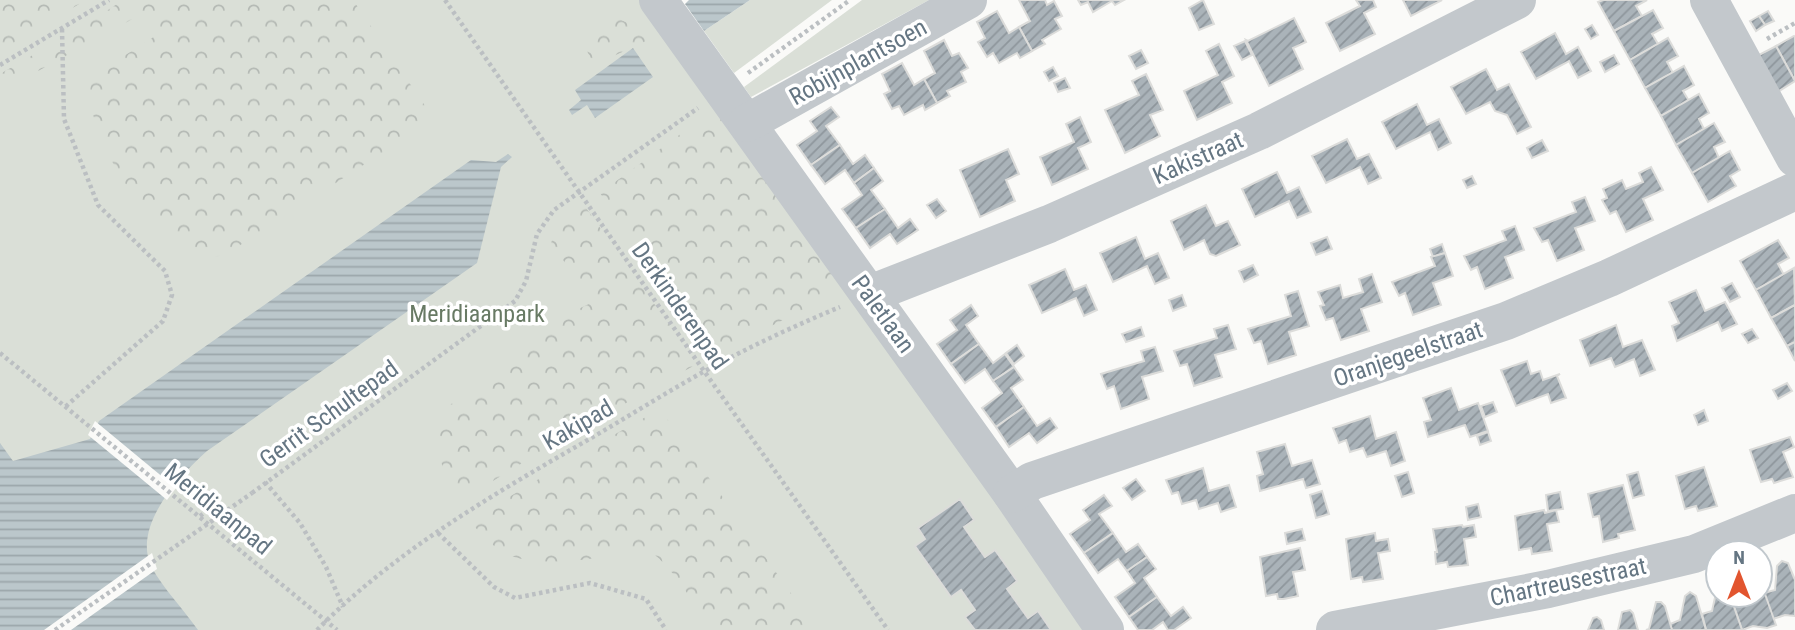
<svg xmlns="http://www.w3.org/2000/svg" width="1795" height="630" viewBox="0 0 1795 630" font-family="'Roboto Condensed',sans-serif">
  <defs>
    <pattern id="forest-crowns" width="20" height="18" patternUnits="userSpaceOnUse" patternTransform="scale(1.75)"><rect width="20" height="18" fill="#dadfd7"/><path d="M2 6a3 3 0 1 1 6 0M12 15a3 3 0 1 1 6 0" fill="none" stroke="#b4b9b4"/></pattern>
    <pattern id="water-rules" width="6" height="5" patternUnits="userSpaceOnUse" patternTransform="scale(1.75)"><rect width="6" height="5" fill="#bbc7cb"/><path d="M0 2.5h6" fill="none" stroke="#9ca6aa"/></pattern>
    <pattern id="building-hatch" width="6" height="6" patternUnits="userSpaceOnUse" patternTransform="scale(1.75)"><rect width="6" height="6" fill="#aab3b9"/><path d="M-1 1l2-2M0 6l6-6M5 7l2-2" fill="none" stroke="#8e969c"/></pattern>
  </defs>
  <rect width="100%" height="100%" fill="#fafaf8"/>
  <g fill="#dadfd7">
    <polygon points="0,0 650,0 1102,630 181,630 0,481"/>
    <polygon points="750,0 832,0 734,73 704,31"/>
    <polygon points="862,0 929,0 751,97 744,87"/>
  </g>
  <g fill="url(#forest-crowns)">
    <polygon points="0,0 86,0 0,51"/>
    <path d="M123,0h230l81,119 -209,136c-9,1 -19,5 -27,2 -44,-17 -124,-133 -105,-181l62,-40 2,-6 -10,-19 -147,81v-18l90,-52z"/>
    <polygon points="603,12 657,36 594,65 586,49"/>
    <polygon points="723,103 852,287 826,298 715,355 600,193"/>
    <path d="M584,205l113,159 -131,72 -109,67c-15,-31 -29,-68 -7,-98l105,-85 38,-18 -42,-59 6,-15z"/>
    <path d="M660,409l157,221h-106c-13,-20 -45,-76 -68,-81 -13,-3 -30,5 -42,8 -27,5 -77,9 -100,-6 -12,-8 -22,-19 -31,-30l108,-66z"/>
  </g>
  <g fill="url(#water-rules)">
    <polygon points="689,0 750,0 704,31 685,4"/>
    <polygon points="633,48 653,77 595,118 587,105 572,115 569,110 581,100 575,90"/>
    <path d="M508,154l4,3 -11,10 -24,96 -270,188c-28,25 -76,76 -55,117 11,20 32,42 46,62h-198v-187l13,18 77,-22 9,-18 372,-261 25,2z"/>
  </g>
  <g fill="#fafaf8">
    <polygon points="95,421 176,488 167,500 88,435"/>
    <polygon points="152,553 157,569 71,630 44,630"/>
  </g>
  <g fill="url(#building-hatch)" stroke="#dcdcda" stroke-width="2">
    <polygon points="1019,0 1045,0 1047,5 1054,1 1062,16 1055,19 1061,29 1042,40 1045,44 1032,51 1019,27 1030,21"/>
    <polygon points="1078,0 1124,0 1115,5 1112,1 1093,12 1088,2 1081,5"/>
    <polygon points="1203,0 1214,24 1199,30 1189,8"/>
    <polygon points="1356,0 1373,0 1376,7 1364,13 1375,34 1340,51 1326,23 1360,6"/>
    <polygon points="1403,0 1442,0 1411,16"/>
    <polygon points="1603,0 1647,0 1636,6 1642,16 1614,31 1598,2"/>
    <polygon points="1653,10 1663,28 1652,34 1658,44 1630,60 1614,31"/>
    <polygon points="997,11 1009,33 1019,27 1032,51 1020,58 1017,53 999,63 993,53 987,57 978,42 985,38 977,22"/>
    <polygon points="1768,11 1774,21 1765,25 1759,16"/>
    <polygon points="1759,16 1765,25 1756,31 1750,21"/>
    <polygon points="1294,18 1306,42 1293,48 1303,69 1269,86 1246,40 1248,41"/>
    <polygon points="1592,25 1598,35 1591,39 1585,29"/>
    <polygon points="1555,33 1566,54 1578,47 1591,71 1578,78 1569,61 1536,79 1521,52"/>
    <polygon points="1794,36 1795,37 1795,81 1776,46"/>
    <polygon points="1668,38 1678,56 1667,62 1673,73 1645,88 1630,60"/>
    <polygon points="944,40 952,56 959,53 968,68 961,72 966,82 947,91 950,96 937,103 924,79 935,73 924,51"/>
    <polygon points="1245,41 1252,55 1242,60 1234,46"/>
    <polygon points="1219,44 1234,76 1222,82 1232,103 1197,120 1184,91 1218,75 1206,51"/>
    <polygon points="1776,46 1795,81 1776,93 1757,56"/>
    <polygon points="1141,50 1148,63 1136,69 1129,56"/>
    <polygon points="1614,55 1619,64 1605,72 1600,62"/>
    <polygon points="902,63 914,85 924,79 937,103 925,110 923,105 904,115 899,106 892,109 884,94 890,91 882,74"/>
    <polygon points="1684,66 1694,85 1683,91 1689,101 1661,116 1645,88"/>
    <polygon points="1053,67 1058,76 1049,81 1044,72"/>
    <polygon points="1486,69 1497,90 1509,84 1531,127 1517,134 1507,115 1495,111 1490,102 1466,114 1451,87"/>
    <polygon points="1146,74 1163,110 1150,115 1160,136 1125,153 1105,110 1139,95 1132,81"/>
    <polygon points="1065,78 1070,88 1058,92 1054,83"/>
    <polygon points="1699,94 1709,113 1699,119 1704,129 1676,145 1661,116"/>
    <polygon points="1417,104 1427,125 1439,119 1451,143 1438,150 1430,132 1396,149 1382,122"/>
    <polygon points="831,107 839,117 826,126 840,145 811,165 797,145 817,131 810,121"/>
    <polygon points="1080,117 1091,142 1078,148 1088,169 1052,185 1040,157 1074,142 1066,124"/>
    <polygon points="1714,123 1725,142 1714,147 1719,158 1692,173 1676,145"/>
    <polygon points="1347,139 1357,159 1369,154 1381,178 1368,184 1360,167 1326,183 1312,156"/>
    <polygon points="1542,140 1548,151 1532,158 1527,148"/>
    <polygon points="840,145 853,164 865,155 874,168 854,183 845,170 825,184 811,165"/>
    <polygon points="1008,149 1019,174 1006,180 1015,201 980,217 960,170"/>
    <polygon points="1730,151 1740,170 1730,176 1736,186 1708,202 1692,173"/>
    <polygon points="1651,167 1663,190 1643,199 1653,220 1626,232 1616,211 1610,214 1602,200 1607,198 1603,189 1622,180 1626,189 1643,182 1639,173"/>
    <polygon points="874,168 883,181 871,190 885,209 856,228 842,209 862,195 854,183"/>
    <polygon points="1277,172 1287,193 1299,187 1311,212 1297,218 1289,201 1255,217 1242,189"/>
    <polygon points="1472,176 1476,184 1467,188 1463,180"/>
    <polygon points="1585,197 1595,221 1575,228 1584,250 1557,261 1548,240 1542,242 1534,228 1576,212 1572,202"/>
    <polygon points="937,199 946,211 936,218 927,205"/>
    <polygon points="1206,205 1216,226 1228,221 1240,245 1216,256 1210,254 1204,240 1184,250 1171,221"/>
    <polygon points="885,209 898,228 910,219 918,230 897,244 890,234 870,248 856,228"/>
    <polygon points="1515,226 1524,250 1505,257 1513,278 1485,289 1477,267 1471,270 1464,256 1506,240 1502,231"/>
    <polygon points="1136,237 1145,259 1158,253 1169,278 1155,284 1147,266 1113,282 1100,253"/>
    <polygon points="1327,237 1332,249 1316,255 1311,243"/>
    <polygon points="1778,240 1789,258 1778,264 1784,275 1756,290 1740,261"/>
    <polygon points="1442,244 1445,253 1433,257 1430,249"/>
    <polygon points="1445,253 1453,276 1433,283 1441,305 1413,315 1405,293 1399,296 1392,282 1435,266 1431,257"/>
    <polygon points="1253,265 1258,275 1244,282 1239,271"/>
    <polygon points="1794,268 1795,305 1771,318 1756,290"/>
    <polygon points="1065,269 1074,290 1086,285 1097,310 1084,316 1076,298 1042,313 1029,285"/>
    <polygon points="1372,274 1382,302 1361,309 1369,331 1341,340 1333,318 1326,320 1320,306 1324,305 1318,292 1340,285 1343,298 1363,292 1359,279"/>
    <polygon points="1732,283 1740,297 1730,302 1722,288"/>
    <polygon points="1696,290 1705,311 1725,302 1737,324 1722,331 1718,322 1677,341 1672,326 1679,323 1669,302"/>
    <polygon points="1298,291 1309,326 1289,332 1296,355 1268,364 1261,341 1254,343 1248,329 1291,316 1285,295"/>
    <polygon points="1182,295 1186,306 1173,311 1169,300"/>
    <polygon points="971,305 978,316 966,325 979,344 951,364 937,344 957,330 950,320"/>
    <polygon points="1795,305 1795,342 1787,346 1771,318"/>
    <polygon points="1228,325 1236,349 1215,355 1222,377 1194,386 1187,364 1180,366 1174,351 1217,338 1214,329"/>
    <polygon points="1616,325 1623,347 1642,340 1655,370 1640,376 1634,359 1615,367 1611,358 1590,366 1580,340"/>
    <polygon points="1141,327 1144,336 1126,342 1122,334"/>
    <polygon points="1752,329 1758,338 1748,343 1742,334"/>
    <polygon points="1795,342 1795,361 1787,346"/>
    <polygon points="979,344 993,363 1005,354 1014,367 993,381 985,369 965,383 951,364"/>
    <polygon points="1017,345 1024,356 1014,364 1006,353"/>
    <polygon points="1155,347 1163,371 1142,377 1149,399 1121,409 1114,386 1107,389 1101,374 1144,361 1141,351"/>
    <polygon points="1527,361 1531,374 1540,371 1543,380 1560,374 1557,376 1566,398 1551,403 1548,394 1516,406 1501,370"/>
    <polygon points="1014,367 1023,380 1011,388 1024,407 996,427 982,408 1002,393 993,381"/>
    <polygon points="1787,383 1792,391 1778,399 1773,390"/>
    <polygon points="1451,388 1459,410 1478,403 1488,431 1470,437 1465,425 1428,437 1424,422 1431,420 1423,398"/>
    <polygon points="1493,402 1497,412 1485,417 1481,406"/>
    <polygon points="1024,407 1037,426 1050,418 1057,428 1037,443 1029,433 1009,447 996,427"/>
    <polygon points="1704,410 1708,421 1698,425 1694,415"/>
    <polygon points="1370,416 1376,439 1396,432 1405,461 1391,466 1386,451 1367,457 1363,448 1350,452 1346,440 1339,443 1333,428"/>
    <polygon points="1488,432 1491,441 1480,445 1477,436"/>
    <polygon points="1790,437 1794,447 1783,452 1793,477 1774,483 1772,479 1761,482 1750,450"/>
    <polygon points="1285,444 1292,466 1312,460 1320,484 1306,488 1303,479 1260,491 1257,476 1263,474 1257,452"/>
    <polygon points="1704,467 1717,506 1698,511 1696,506 1685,509 1676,476"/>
    <polygon points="1203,468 1209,491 1229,485 1236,507 1221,512 1218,503 1199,509 1196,500 1182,504 1178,492 1172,494 1166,480"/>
    <polygon points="1408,472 1414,493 1402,497 1395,476"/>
    <polygon points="1638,472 1644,495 1633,498 1627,475"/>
    <polygon points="1136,479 1145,491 1132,500 1123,488"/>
    <polygon points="1623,485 1635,530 1618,534 1619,538 1603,542 1599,516 1593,517 1588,494"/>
    <polygon points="1322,491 1329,514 1316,518 1310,495"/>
    <polygon points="1560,492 1563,509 1548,511 1546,495"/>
    <polygon points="1104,495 1112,506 1099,514 1113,533 1084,553 1070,534 1090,520 1083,510"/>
    <polygon points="960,499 974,520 964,527 985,557 995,550 1017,581 1007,589 1028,618 1038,611 1051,630 975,630 965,617 975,610 961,590 951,597 915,546 925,539 918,528"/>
    <polygon points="1478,504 1481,517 1468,520 1466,507"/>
    <polygon points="1544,510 1545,513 1556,510 1559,522 1547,524 1552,551 1532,554 1531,548 1519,550 1515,516"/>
    <polygon points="1462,525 1463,527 1474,525 1476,537 1464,539 1468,565 1448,567 1447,562 1436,564 1435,552 1437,552 1433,529"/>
    <polygon points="1302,529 1305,540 1287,544 1285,533"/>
    <polygon points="1113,533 1126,552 1138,544 1147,557 1127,571 1118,559 1098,573 1084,553"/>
    <polygon points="1375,533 1376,541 1388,539 1390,551 1378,553 1383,579 1363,582 1362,577 1351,579 1346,539"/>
    <polygon points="1300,548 1305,570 1293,572 1298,596 1284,599 1278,599 1277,594 1266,596 1260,557"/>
    <polygon points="1147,557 1156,569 1144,578 1157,597 1129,617 1115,597 1135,583 1127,571"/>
    <polygon points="1782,561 1788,563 1795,580 1795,616 1785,615 1773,619 1764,593 1775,590 1777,566"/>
    <polygon points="1760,580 1776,625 1767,628 1753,626 1742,630 1733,604 1744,600 1744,595 1760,595"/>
    <polygon points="1718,584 1718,595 1730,595 1742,630 1706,630 1702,614 1712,611"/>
    <polygon points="1690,592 1696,596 1706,630 1672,630 1670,624 1680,620 1685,596"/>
    <polygon points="1157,597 1171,616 1183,607 1191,618 1174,630 1168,630 1163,622 1152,630 1138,630 1129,617"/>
    <polygon points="1656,602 1661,602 1665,606 1672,630 1646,630 1649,629"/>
    <polygon points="1630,610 1633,613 1638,630 1618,630 1622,612"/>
    <polygon points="1593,618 1597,617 1601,620 1604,630 1588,630"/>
  </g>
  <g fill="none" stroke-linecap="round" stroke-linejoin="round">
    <g stroke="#bbbfc2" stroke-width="4.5" stroke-dasharray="3.5 3.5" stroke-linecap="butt">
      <polyline points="445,0 704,371 888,630"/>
      <polyline points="62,29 64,119 98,205 165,271 172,295 163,321 65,407"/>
      <polyline points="1767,39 1795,23"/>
      <polyline points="0,65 109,0"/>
      <polyline points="748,73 850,0"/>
      <polyline points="0,353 337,630"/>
      <polyline points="265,482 300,523 326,567 343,607"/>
      <polyline points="252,493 515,301 526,281 537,234 554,210 698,108"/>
      <polyline points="200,516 210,509 207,506 206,508"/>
      <polyline points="438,533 494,587 515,598 590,583 646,599 666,630"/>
      <path d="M317,630c77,-78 175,-135 269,-189 40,-23 79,-48 119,-70 44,-24 89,-45 135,-64"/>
    </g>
    <g stroke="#c3c8cc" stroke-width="38">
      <polyline points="658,0 1012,494 1105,630"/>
      <polyline points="1709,0 1795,158"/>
      <polyline points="747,123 968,0"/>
      <polyline points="870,294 1049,224 1259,131 1517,0"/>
      <polyline points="1012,494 1032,481 1506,321 1609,278 1795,191"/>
      <polyline points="1335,630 1548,589 1694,554 1795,513"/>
    </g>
    <g stroke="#bbbfc2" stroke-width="4.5" stroke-dasharray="3.5 3.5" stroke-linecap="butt">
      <polyline points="206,508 213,518"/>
      <polyline points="55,630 252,493"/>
    </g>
  </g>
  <g text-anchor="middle" stroke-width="7" stroke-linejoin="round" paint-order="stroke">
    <g font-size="24" fill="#657683" stroke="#fff">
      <text transform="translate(858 62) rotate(-29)" y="8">Robijnplantsoen</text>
      <text transform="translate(1198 158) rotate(-24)" y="8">Kakistraat</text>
      <text transform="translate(680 306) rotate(55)" y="8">Derkinderenpad</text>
      <text transform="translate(883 314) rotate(54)" y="8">Paletlaan</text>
      <text transform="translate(1408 354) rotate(-19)" y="8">Oranjegeelstraat</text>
      <text transform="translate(329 414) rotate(-36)" y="8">Gerrit Schultepad</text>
      <text transform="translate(578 425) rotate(-30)" y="8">Kakipad</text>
      <text transform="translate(218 509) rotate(39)" y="8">Meridiaanpad</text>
      <text transform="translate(1568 582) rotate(-12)" y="8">Chartreusestraat</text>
    </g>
    <g font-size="24" fill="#687a64" stroke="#fff">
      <text x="477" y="322">Meridiaanpark</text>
    </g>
  </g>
  <g transform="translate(1739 574)"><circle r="33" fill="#ffffff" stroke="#c1c8cd" stroke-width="2"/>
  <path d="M0-5L12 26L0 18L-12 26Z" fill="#e2552f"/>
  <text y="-10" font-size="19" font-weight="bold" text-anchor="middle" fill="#657683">N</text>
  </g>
</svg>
